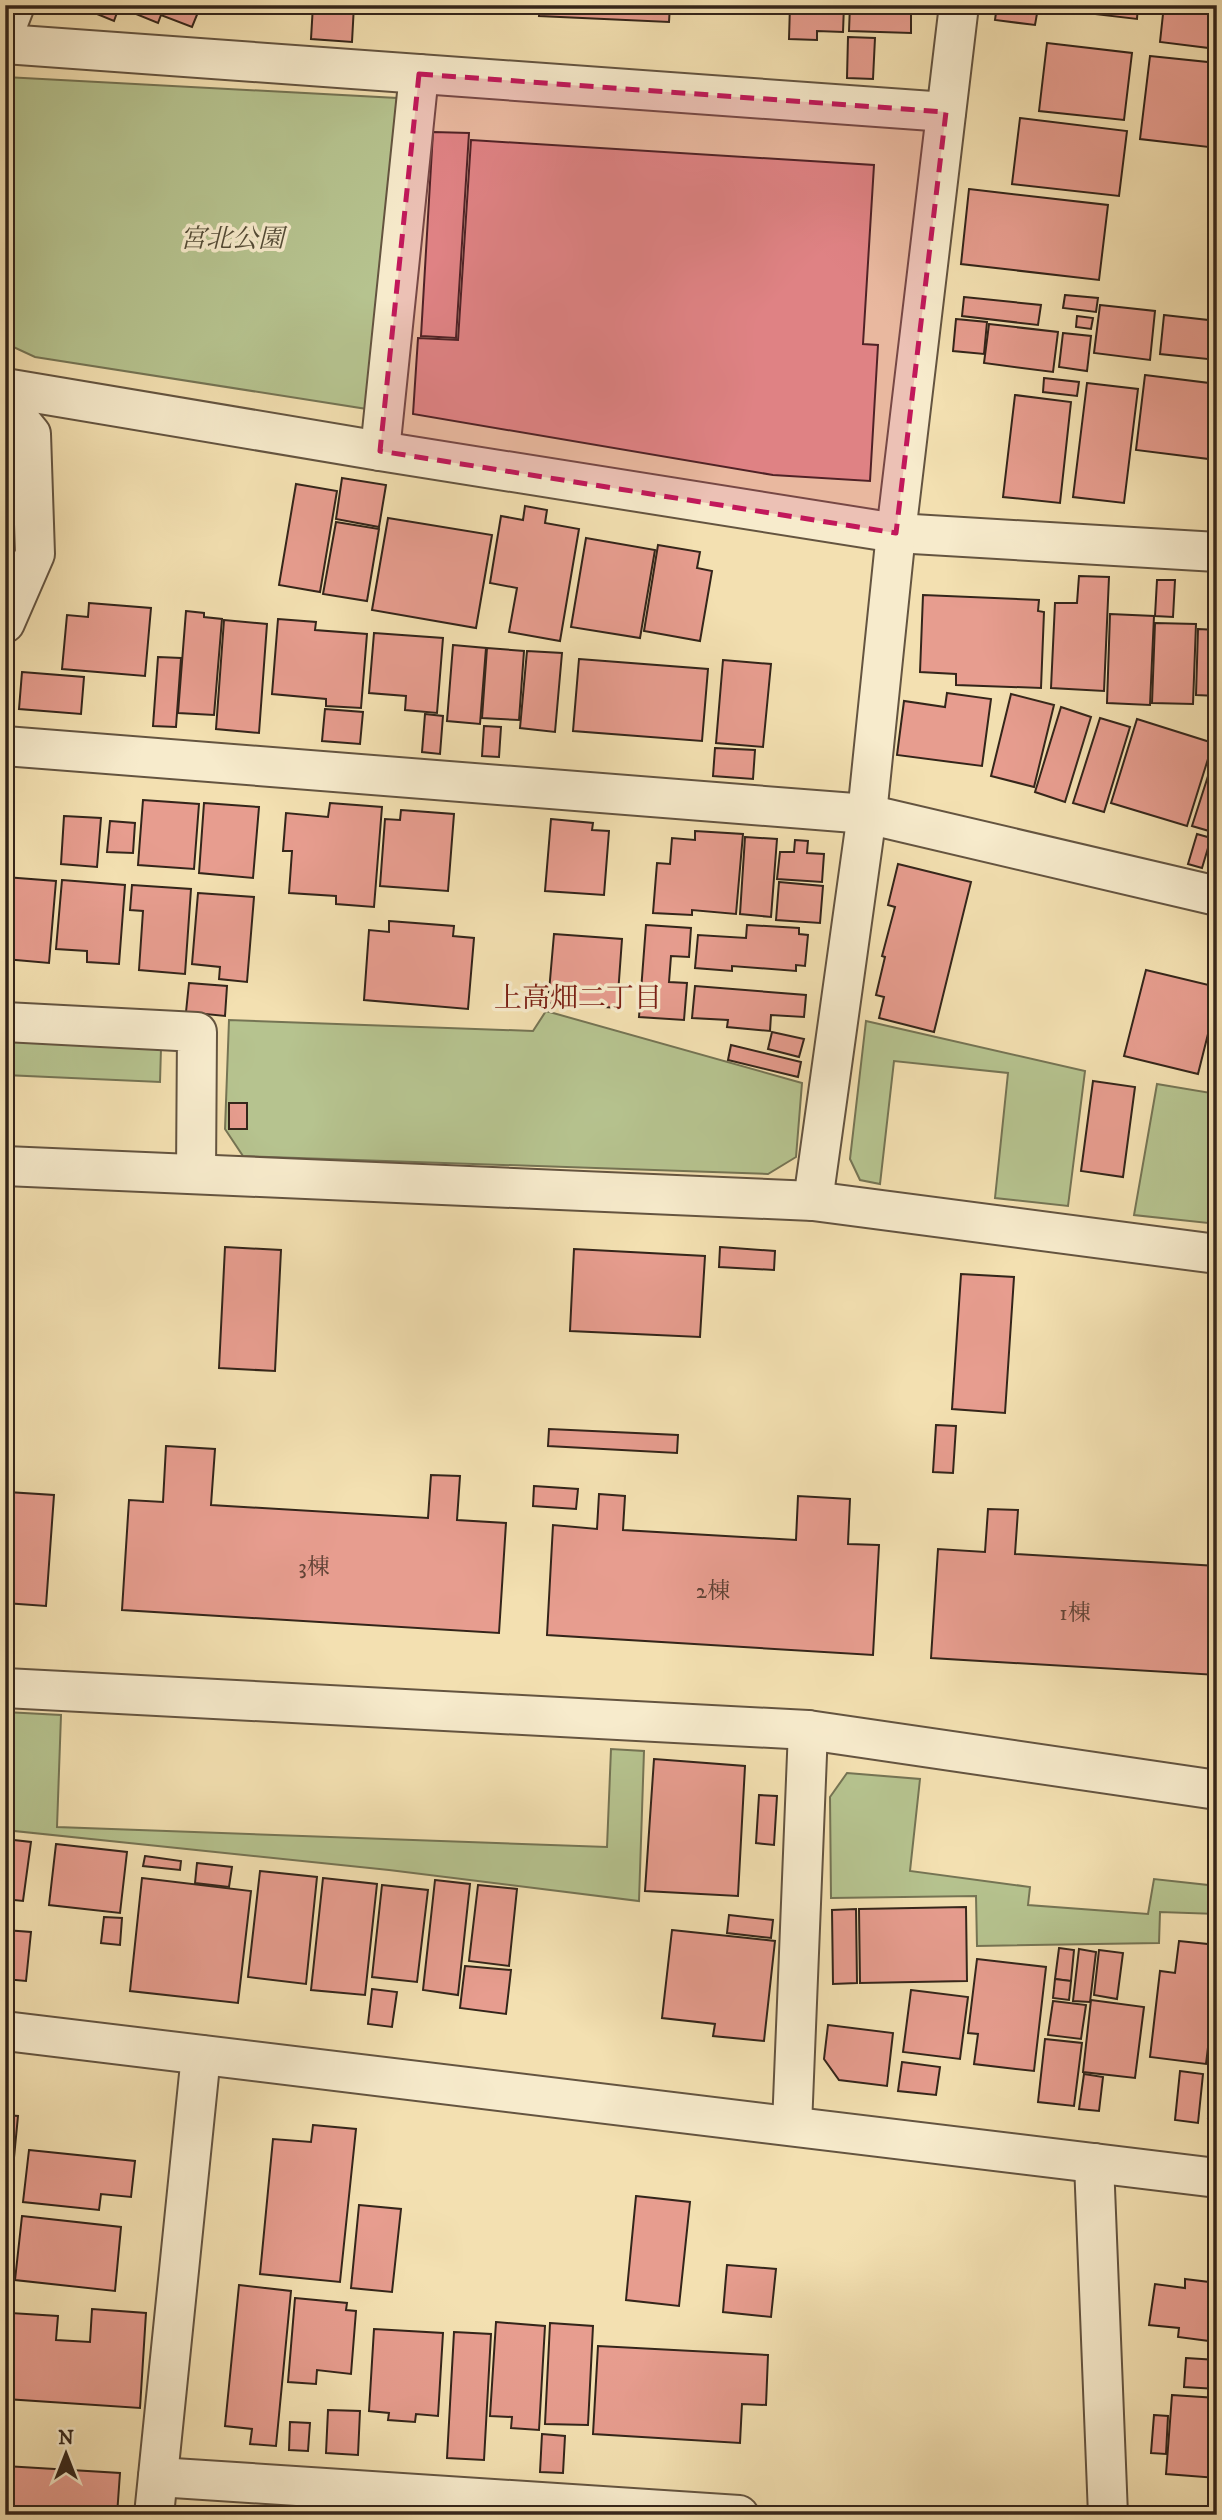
<svg xmlns="http://www.w3.org/2000/svg" width="1222" height="2520" viewBox="0 0 1222 2520" font-family="'IM FELL DW Pica','Noto Serif JP',serif">
  <rect width="100%" height="100%" fill="#f3e0b1"/>
  <filter id="stains"><feTurbulence type="fractalNoise" baseFrequency=".00286" numOctaves="4"/><feColorMatrix values="0 0 0 0 .2 0 0 0 0 .09 0 0 0 0 .02 0 0 0 .5 -.17"/></filter>
  <radialGradient id="worn" r=".72"><stop offset=".6" stop-color="#630" stop-opacity="0"/><stop offset="1" stop-color="#630" stop-opacity=".3"/></radialGradient>
  <g fill="#b6c38f" stroke="#757454" stroke-width="2">
    <polygon points="5,77 397,98 367,409 35,357 9,345 5,331"/>
    <polygon points="546,1011 802,1083 796,1157 768,1174 243,1156 225,1129 229,1020 533,1031"/>
    <polygon points="866,1021 1085,1071 1068,1206 995,1198 1008,1073 894,1061 880,1184 860,1180 850,1159"/>
    <polygon points="5,1040 161,1048 160,1082 5,1075"/>
    <polygon points="1157,1084 1217,1094 1217,1161 1208,1223 1134,1215"/>
    <polygon points="5,1712 61,1715 57,1827 607,1847 611,1749 644,1751 639,1901 389,1870 5,1830"/>
    <polygon points="847,1773 920,1779 910,1871 1030,1887 1028,1905 1148,1914 1154,1879 1217,1886 1217,1914 1160,1912 1159,1943 977,1946 976,1896 831,1898 830,1797"/>
  </g>
  <g fill="#e79d8f" stroke="#34251a" stroke-width="2">
    <polygon points="75,5 201,5 192,27 161,15 158,23 119,7 114,21"/>
    <polygon points="313,5 354,5 352,42 311,39"/>
    <polygon points="540,5 670,5 669,22 539,16"/>
    <polygon points="790,5 844,5 843,32 817,31 817,40 789,39"/>
    <polygon points="850,5 923,5 923,14 911,14 911,33 849,31"/>
    <polygon points="997,5 1038,8 1035,25 995,20"/>
    <polygon points="1078,5 1138,5 1137,19 1077,12"/>
    <polygon points="1164,5 1217,5 1217,49 1160,42"/>
    <polygon points="848,37 875,38 873,79 847,78"/>
    <polygon points="1047,43 1132,53 1124,120 1039,111"/>
    <polygon points="1150,56 1217,63 1217,148 1140,139"/>
    <polygon points="1020,118 1127,131 1119,196 1012,184"/>
    <polygon points="433,132 469,133 456,338 421,336"/>
    <polygon points="471,140 874,165 863,344 878,345 870,481 773,475 413,414 418,338 458,340"/>
    <polygon points="969,189 1108,205 1099,280 961,264"/>
    <polygon points="1065,295 1098,298 1096,312 1063,308"/>
    <polygon points="964,297 1041,305 1038,325 962,316"/>
    <polygon points="1100,305 1155,311 1150,360 1094,353"/>
    <polygon points="1164,315 1217,321 1217,360 1160,354"/>
    <polygon points="1077,316 1093,318 1091,329 1076,327"/>
    <polygon points="956,319 987,322 984,354 953,351"/>
    <polygon points="989,324 1058,332 1053,372 984,363"/>
    <polygon points="1063,333 1091,336 1087,371 1059,367"/>
    <polygon points="1145,375 1217,384 1217,460 1136,450"/>
    <polygon points="1044,378 1079,382 1077,396 1043,392"/>
    <polygon points="1087,383 1138,389 1124,503 1073,497"/>
    <polygon points="1015,395 1071,402 1060,503 1003,497"/>
    <polygon points="342,478 386,485 379,527 336,519"/>
    <polygon points="296,484 337,491 320,592 279,585"/>
    <polygon points="525,506 547,510 545,523 579,529 560,641 509,632 517,588 490,583 501,516 523,520"/>
    <polygon points="388,518 492,535 476,628 372,610"/>
    <polygon points="336,522 379,529 367,601 323,594"/>
    <polygon points="586,538 655,550 640,638 571,627"/>
    <polygon points="658,545 700,552 697,568 712,571 700,641 644,631"/>
    <polygon points="1079,576 1109,577 1104,691 1051,688 1055,603 1077,603"/>
    <polygon points="1157,580 1175,580 1173,617 1155,616"/>
    <polygon points="923,595 1039,600 1038,611 1044,612 1041,688 956,685 956,674 920,672"/>
    <polygon points="89,603 151,608 145,676 62,669 67,615 88,617"/>
    <polygon points="186,611 204,613 204,617 222,619 214,715 178,713"/>
    <polygon points="1110,614 1154,616 1150,705 1107,703"/>
    <polygon points="278,619 316,622 315,630 367,634 361,708 326,706 326,699 272,694"/>
    <polygon points="224,620 267,624 259,733 216,729"/>
    <polygon points="1155,623 1196,624 1193,704 1152,703"/>
    <polygon points="1198,629 1217,630 1217,696 1196,695"/>
    <polygon points="374,633 443,638 437,713 405,710 406,696 369,693"/>
    <polygon points="453,645 486,648 480,724 447,721"/>
    <polygon points="487,648 524,651 519,720 482,718"/>
    <polygon points="527,651 562,653 555,732 520,728"/>
    <polygon points="158,657 181,658 176,727 153,726"/>
    <polygon points="579,659 708,669 702,741 573,731"/>
    <polygon points="723,660 771,664 763,747 716,743"/>
    <polygon points="22,672 84,677 81,714 19,709"/>
    <polygon points="947,693 991,699 982,766 897,755 904,701 945,707"/>
    <polygon points="1011,694 1054,705 1034,787 991,776"/>
    <polygon points="1061,707 1091,717 1065,802 1035,792"/>
    <polygon points="325,709 363,712 360,744 322,741"/>
    <polygon points="425,714 443,716 440,754 422,752"/>
    <polygon points="1100,718 1130,727 1104,812 1073,803"/>
    <polygon points="1137,719 1213,743 1187,826 1111,803"/>
    <polygon points="484,726 501,727 499,757 482,756"/>
    <polygon points="715,748 755,750 753,779 713,776"/>
    <polygon points="1217,748 1217,832 1216,833 1192,826"/>
    <polygon points="143,800 199,804 194,869 138,865"/>
    <polygon points="204,803 259,807 253,878 199,873"/>
    <polygon points="330,803 382,807 374,907 336,904 336,896 289,893 292,851 283,851 286,813 328,817"/>
    <polygon points="401,810 454,814 448,891 380,886 385,819 400,820"/>
    <polygon points="64,816 101,818 97,867 61,864"/>
    <polygon points="551,819 593,823 592,830 609,831 604,895 545,891"/>
    <polygon points="110,821 135,823 133,853 107,852"/>
    <polygon points="695,831 743,834 736,914 692,910 692,915 653,913 657,863 670,864 672,838 695,840"/>
    <polygon points="1197,834 1211,838 1202,868 1188,864"/>
    <polygon points="745,837 777,839 771,917 740,914"/>
    <polygon points="795,840 808,841 807,853 824,854 822,882 777,879 780,852 794,852"/>
    <polygon points="898,864 971,882 934,1032 879,1018 884,997 876,995 885,957 882,956 895,907 888,905"/>
    <polygon points="5,877 56,881 49,963 5,959"/>
    <polygon points="62,880 125,885 119,964 87,962 87,951 56,949"/>
    <polygon points="779,882 823,886 820,923 776,920"/>
    <polygon points="132,885 191,889 185,974 139,970 143,911 130,910"/>
    <polygon points="198,893 254,897 247,982 219,979 220,967 192,964"/>
    <polygon points="389,921 454,926 453,936 474,938 468,1009 364,1000 369,930 389,932"/>
    <polygon points="646,925 691,928 689,957 671,956 669,982 687,983 684,1020 639,1017"/>
    <polygon points="747,925 799,928 799,934 808,935 805,966 796,965 796,971 732,966 732,971 695,968 698,935 746,938"/>
    <polygon points="554,934 622,939 617,1008 548,1003"/>
    <polygon points="1146,970 1217,987 1217,998 1198,1074 1124,1056"/>
    <polygon points="189,983 227,986 225,1016 186,1012"/>
    <polygon points="695,986 806,995 804,1017 771,1015 770,1031 727,1027 728,1020 692,1018"/>
    <polygon points="772,1032 804,1039 799,1057 768,1049"/>
    <polygon points="731,1045 801,1062 798,1077 728,1060"/>
    <polygon points="1093,1081 1135,1087 1123,1177 1081,1171"/>
    <rect x="229" y="1103" width="18" height="26"/>
    <polygon points="225,1247 281,1250 275,1371 219,1368"/>
    <polygon points="720,1247 775,1251 774,1270 719,1267"/>
    <polygon points="574,1249 705,1256 700,1337 570,1331"/>
    <polygon points="961,1274 1014,1277 1005,1413 952,1409"/>
    <polygon points="936,1425 956,1426 953,1473 933,1472"/>
    <polygon points="549,1429 678,1435 677,1453 548,1446"/>
    <polygon points="166,1446 215,1449 211,1505 428,1518 431,1475 460,1476 457,1520 506,1523 499,1633 122,1610 129,1500 163,1502"/>
    <polygon points="5,1455 11,1455 8,1492 54,1495 46,1606 5,1603"/>
    <polygon points="534,1486 578,1489 576,1509 533,1506"/>
    <polygon points="599,1494 625,1496 623,1530 796,1540 798,1496 850,1499 848,1544 879,1545 873,1655 547,1635 553,1525 597,1529"/>
    <polygon points="988,1509 1018,1510 1015,1554 1217,1566 1217,1675 931,1658 938,1549 985,1552"/>
    <polygon points="654,1759 745,1766 738,1896 645,1891"/>
    <polygon points="759,1795 777,1796 774,1845 756,1843"/>
    <polygon points="5,1839 31,1842 23,1901 5,1899"/>
    <polygon points="56,1844 127,1852 120,1913 49,1905"/>
    <polygon points="145,1856 181,1861 180,1870 143,1866"/>
    <polygon points="197,1863 232,1867 229,1887 195,1883"/>
    <polygon points="260,1871 317,1877 306,1984 248,1977"/>
    <polygon points="142,1878 251,1891 238,2003 130,1991"/>
    <polygon points="323,1878 377,1884 365,1995 311,1990"/>
    <polygon points="435,1880 470,1884 458,1995 423,1990"/>
    <polygon points="382,1885 428,1890 417,1982 372,1977"/>
    <polygon points="478,1885 517,1889 509,1966 469,1961"/>
    <polygon points="966,1907 967,1981 860,1983 859,1909"/>
    <polygon points="856,1909 857,1983 833,1984 832,1910"/>
    <polygon points="729,1915 773,1920 771,1938 727,1933"/>
    <polygon points="104,1917 122,1918 120,1945 101,1943"/>
    <polygon points="5,1930 31,1932 26,1981 5,1979"/>
    <polygon points="672,1930 775,1941 764,2041 713,2036 715,2024 662,2018"/>
    <polygon points="1179,1941 1217,1945 1217,1972 1206,2064 1150,2057 1160,1971 1175,1973"/>
    <polygon points="1059,1948 1074,1950 1071,1981 1055,1979"/>
    <polygon points="1079,1949 1096,1952 1090,2002 1073,2001"/>
    <polygon points="1099,1950 1123,1953 1117,1999 1094,1995"/>
    <polygon points="977,1959 1046,1967 1034,2071 974,2064 978,2034 968,2033"/>
    <polygon points="465,1966 511,1970 506,2014 460,2008"/>
    <polygon points="1055,1979 1071,1981 1069,2000 1053,1998"/>
    <polygon points="372,1989 397,1992 392,2027 368,2024"/>
    <polygon points="911,1990 968,1997 960,2059 903,2052"/>
    <polygon points="1091,2000 1144,2007 1135,2078 1083,2072"/>
    <polygon points="1053,2001 1086,2005 1081,2039 1048,2035"/>
    <polygon points="828,2025 893,2033 887,2086 839,2080 824,2059"/>
    <polygon points="1045,2039 1082,2043 1074,2106 1038,2102"/>
    <polygon points="902,2062 940,2067 936,2095 898,2091"/>
    <polygon points="1180,2071 1203,2074 1198,2123 1175,2120"/>
    <polygon points="1084,2074 1103,2077 1099,2111 1079,2109"/>
    <polygon points="1212,2084 1217,2084 1217,2119 1208,2118"/>
    <polygon points="5,2115 18,2116 10,2199 5,2199"/>
    <polygon points="313,2125 356,2129 340,2282 260,2274 273,2139 311,2142"/>
    <polygon points="29,2150 135,2161 131,2197 101,2194 99,2210 23,2202"/>
    <polygon points="636,2196 690,2202 679,2306 626,2300"/>
    <polygon points="359,2205 401,2209 392,2292 351,2288"/>
    <polygon points="22,2216 121,2227 115,2291 15,2280"/>
    <polygon points="727,2265 776,2269 771,2317 723,2312"/>
    <polygon points="1185,2279 1217,2283 1217,2342 1178,2337 1179,2328 1149,2325 1155,2284 1185,2288"/>
    <polygon points="239,2285 291,2291 276,2446 250,2444 252,2429 225,2426"/>
    <polygon points="295,2298 347,2303 346,2310 356,2311 351,2374 317,2370 316,2384 288,2382"/>
    <polygon points="92,2309 146,2313 140,2408 6,2399 11,2313 58,2316 56,2340 90,2342"/>
    <polygon points="496,2322 545,2326 539,2430 511,2428 512,2417 490,2416"/>
    <polygon points="550,2323 593,2326 588,2425 545,2424"/>
    <polygon points="374,2329 443,2333 438,2416 416,2414 415,2422 388,2420 389,2413 369,2411"/>
    <polygon points="454,2332 491,2334 484,2460 447,2458"/>
    <polygon points="598,2346 768,2355 766,2405 742,2404 740,2443 593,2434"/>
    <polygon points="1186,2358 1217,2360 1217,2389 1184,2387"/>
    <polygon points="1172,2395 1217,2398 1217,2478 1166,2474"/>
    <polygon points="328,2410 360,2411 358,2455 326,2453"/>
    <polygon points="1154,2415 1168,2416 1166,2454 1151,2453"/>
    <polygon points="290,2422 310,2423 308,2451 289,2450"/>
    <polygon points="542,2434 565,2436 563,2473 540,2472"/>
    <polygon points="5,2466 120,2473 117,2515 5,2515"/>
    <polygon points="242,2508 292,2511 292,2515 241,2515"/>
  </g>
  <g fill="none" stroke-linecap="round" stroke-linejoin="round">
    <g stroke="#645440" stroke-width="42">
      <g id="minor">
        <polyline points="5,31 15,5"/>
        <polyline points="5,44 946,112"/>
        <polyline points="5,388 380,451 896,533 1217,552"/>
        <polyline points="5,402 31,434 35,554 5,623"/>
        <polyline points="380,451 419,74"/>
        <polyline points="5,746 867,814 1217,896"/>
        <polyline points="5,1022 197,1032 196,1174"/>
        <polyline points="5,1166 813,1201 1217,1254"/>
        <polyline points="813,1201 867,814 896,533 959,5"/>
        <polyline points="5,1688 808,1730 1217,1790"/>
        <polyline points="792,2126 808,1730"/>
        <polyline points="1094,2163 1108,2515"/>
        <polyline points="158,2477 739,2515"/>
        <polyline points="154,2515 201,2055"/>
      </g>
    </g>
    <g stroke="#645440" stroke-width="42">
      <polyline id="tertiary" points="5,2031 1217,2178"/>
    </g>
    <use href="#minor" stroke="#f7ebcc" stroke-width="38"/>
    <use href="#tertiary" stroke="#f7ebcc" stroke-width="38"/>
  </g>
  <path fill="#c2185b" fill-opacity="0.2" stroke="#c2185b" stroke-width="5" stroke-dasharray="14 9" stroke-linejoin="round" d="M419,74l527,38 -50,421 -516,-82z"/>
  <g text-anchor="middle" stroke-width="7" stroke-linejoin="round" paint-order="stroke">
    <g font-size="23" fill="#614337">
      <text x="314" y="1574">3棟</text>
      <text x="713" y="1598">2棟</text>
      <text x="1075" y="1620">1棟</text>
    </g>
    <g font-size="26" font-style="italic" fill="#544c37" stroke="#f7ebcc">
      <text x="232" y="247">宮北公園</text>
    </g>
    <g font-size="28" fill="#7a1f14" stroke="#f7ebcc">
      <text x="578" y="1007">上高畑二丁目</text>
    </g>
  </g>
  <rect width="1222" height="2520" fill="none" stroke="#f3e0b1" stroke-width="28"/>
  <rect x="7" y="7" width="1208" height="2506" fill="none" stroke="#34251a" stroke-width="3.5"/>
  <rect x="14" y="14" width="1194" height="2492" fill="none" stroke="#34251a" stroke-width="2"/>
  <g transform="translate(66 2454)" stroke="#f7ebcc" stroke-width="5" paint-order="stroke">
  <path d="M0-5L12 26L0 18L-12 26Z" fill="#34251a"/>
  <text y="-10" font-size="19" font-weight="bold" text-anchor="middle" fill="#34251a">N</text>
  </g>
  <rect width="100%" height="100%" filter="url(#stains)"/>
  <rect width="100%" height="100%" fill="url(#worn)"/>
</svg>
